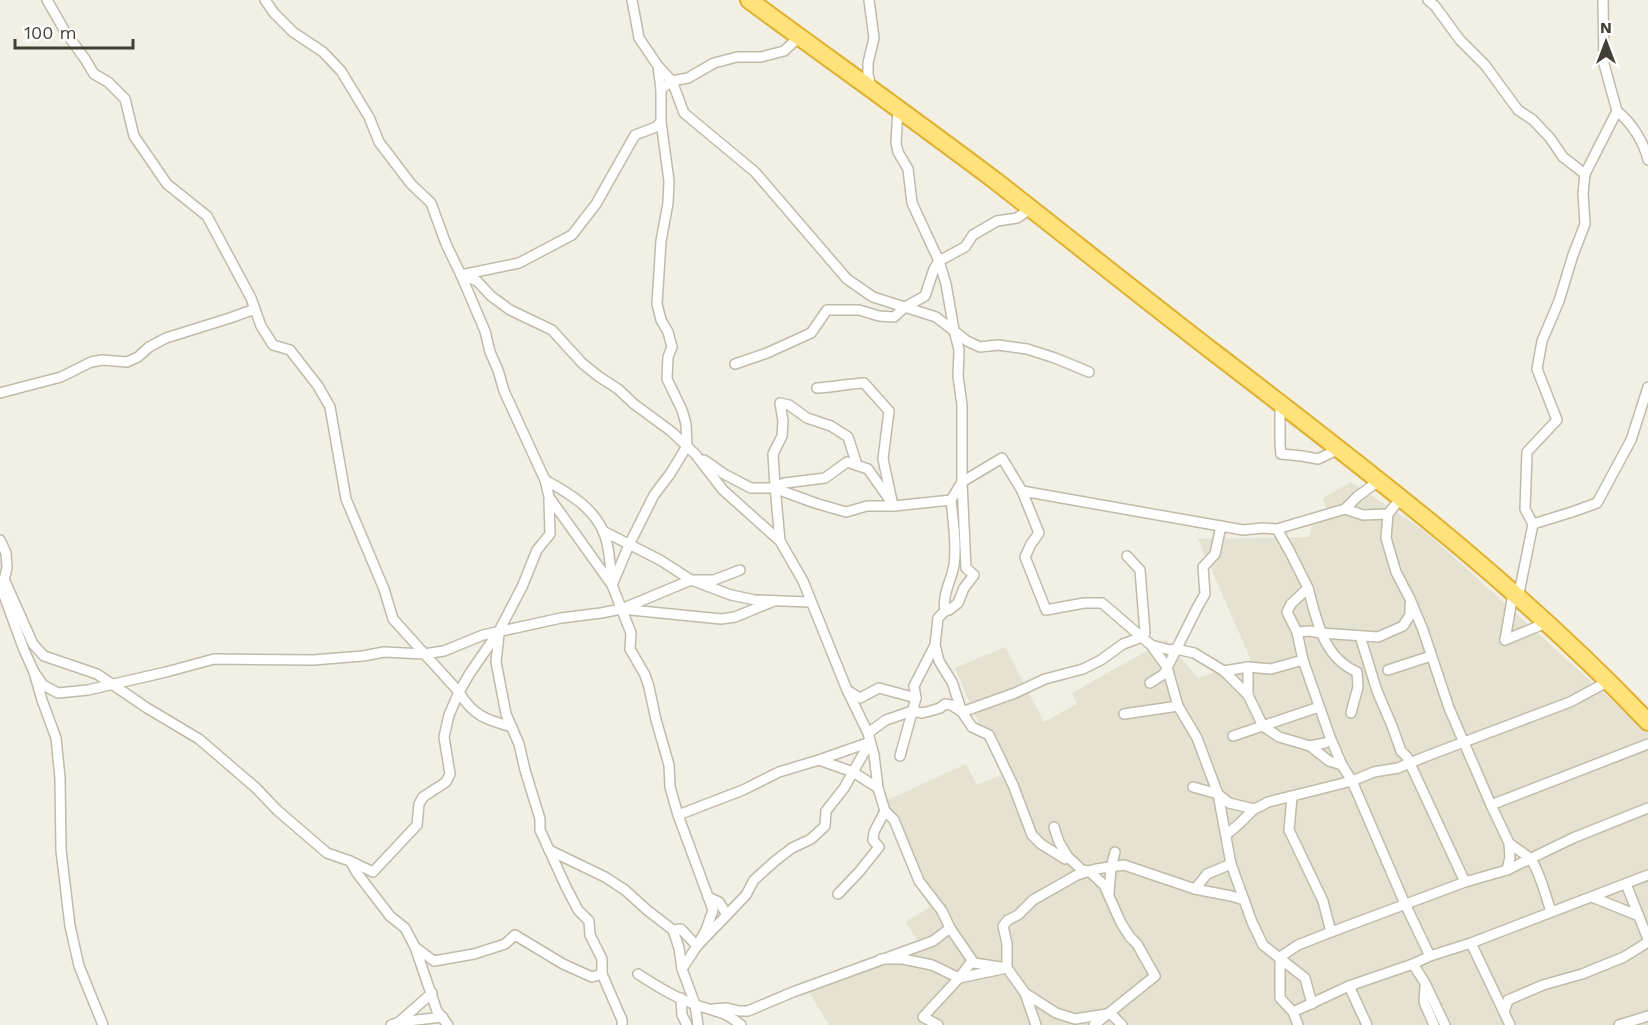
<svg xmlns="http://www.w3.org/2000/svg" width="1648" height="1025" viewBox="0 0 1648 1025" font-family="'Work Sans',sans-serif">
  <rect width="100%" height="100%" fill="#f2efe4"/>
  <polygon fill="#e6e2d2" points="1351,482 1425,531 1648,733 1648,1025 829,1025 808,990 863,959 875,968 918,940 905,922 930,907 911,876 903,856 885,801 966,764 977,785 1001,775 955,668 1005,647 1044,722 1077,704 1072,693 1166,640 1198,678 1251,660 1198,539 1309,537 1312,526 1329,517 1323,498"/>
  <g fill="none" stroke-linecap="round" stroke-linejoin="round">
    <g stroke="#c0bba9" stroke-width="12">
      <g id="minor">
        <path d="M47,0l19,33 19,26 9,15 14,8 17,17 9,37 33,48 40,32 44,82 10,28 12,19 17,5 28,36 12,21 16,92 38,90 9,30 66,73c14,24 28,28 53,35"/>
        <polyline points="265,0 274,13 293,32 323,52 341,71 369,117 379,142 411,184 431,203 446,244 461,275 477,281 491,296 510,310 552,330 582,363 598,376 618,389 634,404 672,432 696,455 723,490 780,541 803,581 847,690 868,733 874,755 878,788 885,811 894,820 919,881 942,911 950,928 974,963 1007,968 1025,993 1036,1025"/>
        <polyline points="632,0 639,38 658,66 672,81 688,78 714,63 737,57 761,57 784,51 799,37"/>
        <polyline points="869,0 874,38 868,63 868,74 871,88"/>
        <polyline points="1428,0 1435,6 1460,40 1485,65 1518,110 1533,120 1550,138 1563,157 1585,174"/>
        <polyline points="661,89 672,81 684,113 755,172 847,279 873,297 936,317 967,341 980,347 998,345 1027,349 1055,358 1089,372"/>
        <polyline points="898,109 896,143 898,152 908,169 912,203 939,261 946,284 954,330 959,350 958,376 962,405 962,482 966,568 974,575 964,588 958,603 949,610 945,611 938,618 935,645 914,686 916,698 900,756"/>
        <path d="M1617,111c14,11 27,31 31,49"/>
        <polyline points="661,122 656,127 635,135 596,204 572,235 519,263 461,275 485,331 490,352 498,370 504,391 545,480 549,497 612,585 631,633 630,649 645,675 649,687 656,720 669,765 670,787 678,815 713,910 706,930 697,946 681,929 673,930 679,948 682,969 695,1004 698,1025"/>
        <polyline points="735,364 767,353 811,333 827,310 859,310 879,316 894,317 905,307 925,296 934,269 939,261 965,247 973,235 997,221 1017,218 1030,209"/>
        <path d="M817,388c16,-1 31,-4 47,-5l25,28 -6,48 9,42"/>
        <polyline points="0,393 61,377 91,362 102,360 127,362 138,357 149,347 166,338 230,318 255,309"/>
        <polyline points="1280,404 1280,445 1281,454 1302,456 1318,459 1339,449"/>
        <polyline points="704,460 724,474 751,488 774,488 815,503 846,512 867,506 894,506"/>
        <path d="M545,480c24,13 51,29 60,56 5,14 5,31 7,46"/>
        <polyline points="775,486 773,454 782,436 783,421 780,403 789,405 807,418 831,426 848,437 857,465"/>
        <polyline points="1022,491 1039,533 1031,544 1025,557 1046,610 1084,603 1102,603 1151,645 1167,667 1178,706 1197,738 1218,794 1231,864 1252,922 1263,945 1305,978 1312,1004"/>
        <polyline points="1401,498 1388,514 1386,538 1396,572 1410,599 1423,630 1449,708 1491,805 1509,843 1510,857 1507,870"/>
        <polyline points="1345,509 1363,515 1388,514"/>
        <polyline points="1533,524 1572,512 1597,503 1631,440 1648,387"/>
        <polyline points="1277,529 1290,552 1308,588 1291,604 1287,612 1297,632 1303,660 1330,737 1342,765 1352,781 1405,904 1430,956"/>
        <polyline points="603,531 660,560 691,580 731,595 755,600 810,602"/>
        <polyline points="0,540 6,553 7,567 2,590 24,650 34,672 42,700 56,738 60,778 61,850 70,926 79,966 103,1025"/>
        <polyline points="780,541 775,486 785,483 825,478 847,462 868,469 894,506 951,500 962,482 1002,458 1022,491 1243,530 1263,528 1277,529 1345,509 1358,496 1380,480"/>
        <polyline points="4,579 33,644 44,656 97,674 147,708 199,739 256,788 277,810 327,853 350,861 373,872 417,825 419,804 423,797 446,782 450,774 444,737 449,715 459,692 470,673 499,631 522,587 537,550 550,534 549,500"/>
        <polyline points="612,585 629,545 654,495 670,474 687,446 686,424 682,410 667,379 668,357 672,347 668,332 661,320 657,304 661,241 668,203 669,181 661,122 661,89 658,66"/>
        <path d="M1308,588c9,33 15,69 49,84l1,15 -7,26"/>
        <polyline points="1518,598 1533,524 1525,509 1527,452 1557,420 1537,369 1542,341 1559,301 1573,255 1585,224 1583,193 1585,174 1617,111 1604,64 1603,0"/>
        <polyline points="624,608 691,580 714,580 740,570"/>
        <path d="M945,611c-3,-17 6,-29 9,-46 3,-21 -1,-44 -3,-65"/>
        <polyline points="1297,632 1310,631 1321,633 1378,637 1403,626 1410,615 1410,605"/>
        <polyline points="499,634 496,662 506,714 519,744 525,770 540,819 540,830 566,887 578,910 589,921 590,935 602,959 602,974 622,1020 622,1025"/>
        <polyline points="1360,636 1377,691 1392,726 1401,751 1407,757 1465,882"/>
        <polyline points="1505,640 1513,594"/>
        <polyline points="1505,640 1546,623"/>
        <polyline points="935,645 939,661 952,682 962,712 1015,693 1045,679 1083,669 1101,660 1123,644 1142,637 1145,633 1140,570 1127,556"/>
        <polyline points="1151,645 1170,650 1176,649 1194,653 1224,671 1248,667 1271,669 1303,660"/>
        <polyline points="1248,667 1248,695"/>
        <polyline points="1388,670 1431,656"/>
        <polyline points="1224,671 1248,695 1263,726 1279,737 1310,746 1329,761 1342,765"/>
        <polyline points="34,672 43,685 58,693 88,690 166,672 214,659 313,660 363,656 384,652 424,654 444,651 483,635 561,618 601,613 621,609 721,619 735,617 774,601"/>
        <polyline points="1150,683 1164,674 1198,606 1205,594 1203,567 1215,554 1221,526"/>
        <polyline points="847,690 860,698 879,688 916,698"/>
        <polyline points="1124,714 1178,706"/>
        <polyline points="868,733 886,720 912,711 922,713 930,711 940,708 945,704 951,705 962,712 972,727 989,735 1013,785 1032,835 1041,844 1065,859 1068,857"/>
        <polyline points="1233,736 1319,707"/>
        <polyline points="1310,746 1325,743"/>
        <polyline points="819,760 853,772 878,788"/>
        <polyline points="1193,787 1218,794 1229,803 1254,809"/>
        <polyline points="1292,797 1289,830 1323,901 1331,932"/>
        <polyline points="1491,805 1648,744"/>
        <polyline points="678,815 743,790 779,772 819,760 870,742"/>
        <polyline points="1054,827 1059,842 1068,857 1082,870 1089,871 1104,885 1121,923 1130,937 1137,944 1155,976 1094,1025"/>
        <polyline points="1226,835 1239,824 1254,809 1261,806 1268,802 1352,781 1374,772 1398,768 1427,756 1570,702 1609,681"/>
        <path d="M1509,843c6,5 20,13 23,18 9,14 13,34 19,50"/>
        <polyline points="549,850 605,877 625,890 647,910 673,930"/>
        <polyline points="350,861 357,873 390,916 405,928 415,947 437,1011 448,1025"/>
        <polyline points="1626,884 1648,939"/>
        <polyline points="1195,889 1231,896 1244,900"/>
        <polyline points="1109,893 1111,868 1115,852"/>
        <polyline points="838,894 859,872 879,847 873,840 874,832 885,811"/>
        <polyline points="708,897 719,902 727,915"/>
        <polyline points="1592,897 1639,916"/>
        <polyline points="1471,943 1510,1025"/>
        <polyline points="415,947 434,961 474,954 505,944 515,935 563,964 592,977 602,974"/>
        <polyline points="881,959 903,959 932,965 959,978 1007,968 1007,944 1003,926 1008,920 1018,915 1033,900 1077,875 1096,869 1124,865 1195,889 1207,874 1231,864"/>
        <polyline points="1413,964 1425,983 1445,1025"/>
        <polyline points="682,969 697,946 746,895 754,880 775,861 792,848 811,839 825,826 826,811 844,788 870,742"/>
        <path d="M638,974c20,13 41,26 64,33 19,6 23,5 39,18"/>
        <polyline points="1349,986 1367,1025"/>
        <polyline points="1425,986 1424,1002 1434,1025"/>
        <polyline points="1025,993 1056,1013 1075,1019 1107,1014"/>
        <polyline points="681,998 682,1015 687,1025"/>
        <polyline points="713,1009 727,1008 739,1011 748,1011 793,992 933,941 950,928"/>
        <polyline points="1293,1012 1280,998 1280,957 1298,945 1331,932 1465,882 1507,870 1573,838 1648,808"/>
        <polyline points="1504,1012 1508,1000 1543,985 1582,974 1624,957 1648,942"/>
        <polyline points="1110,1013 1122,1025"/>
        <polyline points="399,1022 432,993"/>
        <polyline points="391,1025 399,1022 443,1017"/>
        <polyline points="938,1025 923,1017 959,978 972,961"/>
        <polyline points="1298,1025 1293,1012 1349,986 1413,964 1430,956 1471,943 1648,875"/>
        <polyline points="1619,1025 1648,1016"/>
      </g>
    </g>
    <g stroke="#dfb031" stroke-width="20">
      <path id="trunk" d="M749,0c83,61 166,120 248,182 73,57 145,115 219,172 150,115 301,230 432,368"/>
    </g>
    <use href="#minor" stroke="#fff" stroke-width="9"/>
    <use href="#trunk" stroke="#ffe279" stroke-width="16"/>
  </g>
  <g transform="translate(1606 42)" stroke="#ffffff" stroke-width="4.5" paint-order="stroke">
  <path d="M0-4.5L10 22L0 15L-10 22Z" fill="#443f34"/>
  <text y="-9" font-size="16" font-weight="bold" text-anchor="middle" fill="#443f34">N</text>
  </g>
  <path d="M15 39v9h118v-9" fill="none" stroke="#443f34" stroke-width="3"/>
  <text x="24" y="39" font-size="18" fill="#443f34" stroke="#ffffff" stroke-width="4.5" paint-order="stroke">100 m</text>
</svg>
